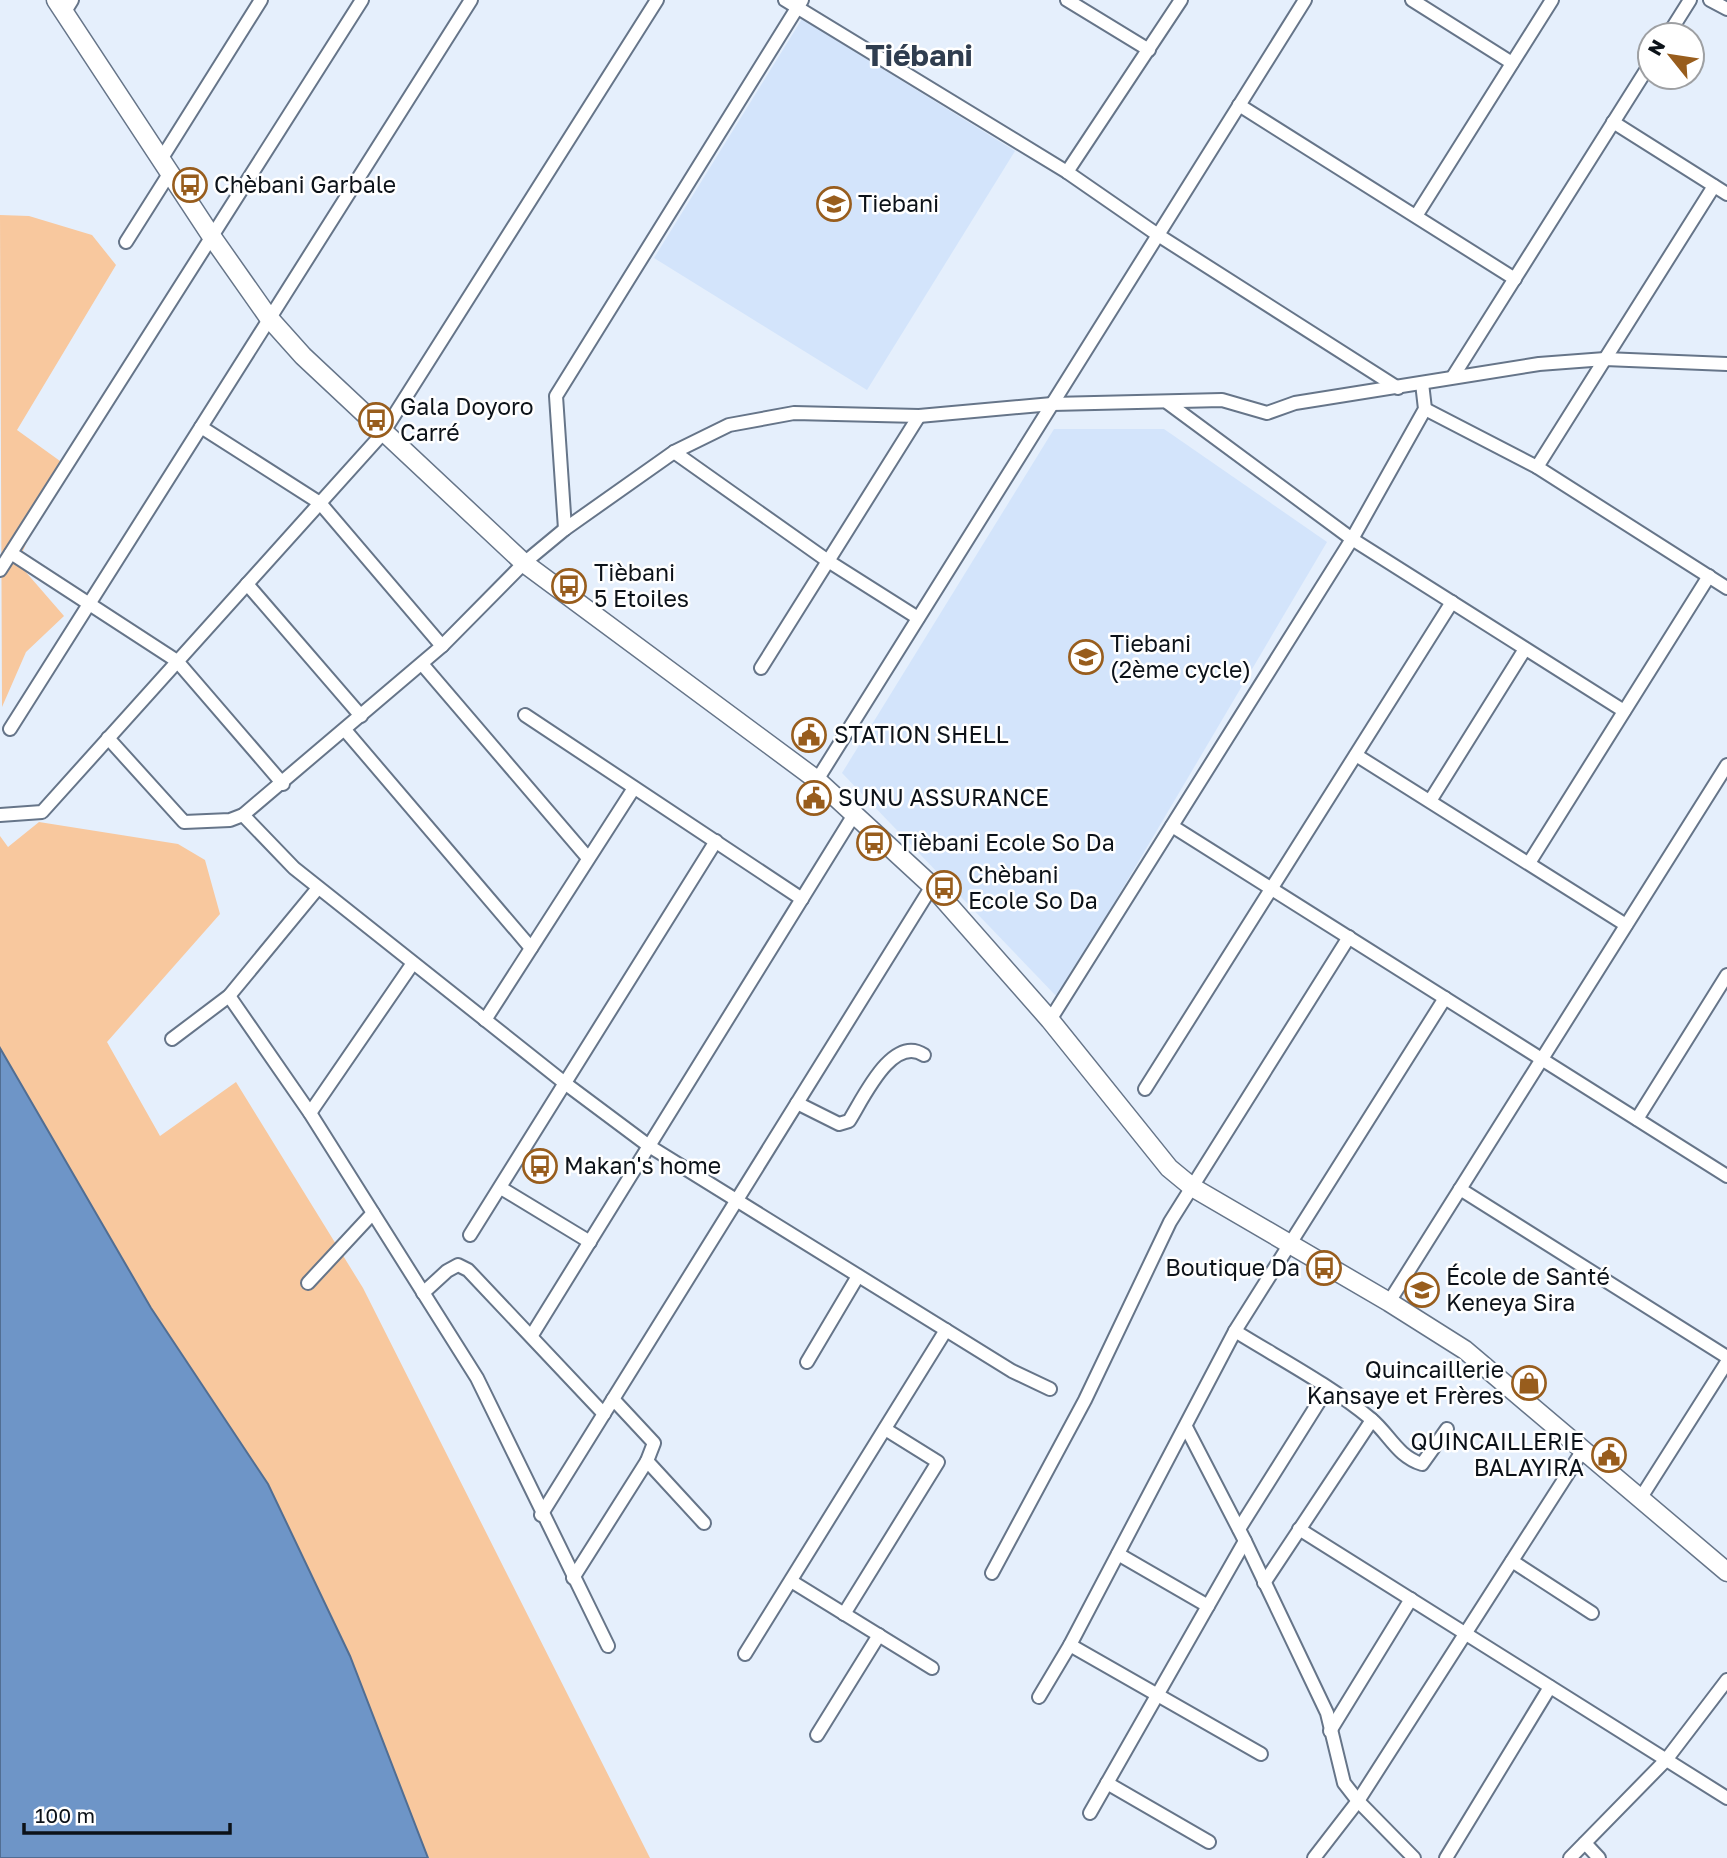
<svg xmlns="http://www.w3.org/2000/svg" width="1727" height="1858" viewBox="0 0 1727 1858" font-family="'Golos Text',sans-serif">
  <rect width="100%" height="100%" fill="#e5effc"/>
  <g fill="#d3e4fb">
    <polygon points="802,19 1015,151 867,390 654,258"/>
    <polygon points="1054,429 1164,429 1327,542 1058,998 842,773"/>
  </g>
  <g fill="#f8c89e">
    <polygon points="0,215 29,216 92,235 116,265 17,430 60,461 18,563 64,616 26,652 2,707"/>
    <polygon points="39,822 178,844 205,860 220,914 107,1042 160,1136 236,1082 363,1288 650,1858 428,1858 350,1656 268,1484 151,1308 0,1048 0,836 8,847"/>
  </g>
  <polygon fill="#6e95c7" stroke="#516e93" stroke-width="2" points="0,1048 151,1308 268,1484 350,1656 428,1858 0,1858"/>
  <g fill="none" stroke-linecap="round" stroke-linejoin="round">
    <g stroke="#667589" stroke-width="16">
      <g id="street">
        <polyline points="785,0 1067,172 1158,235 1398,388"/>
        <polyline points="1067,0 1149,50"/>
        <polyline points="1412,0 1512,63"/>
        <polyline points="1710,0 1727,9"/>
        <polyline points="64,13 72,0"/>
        <polyline points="1668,35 1690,0"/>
        <polyline points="1239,105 1515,279"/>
        <polyline points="1613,122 1727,194"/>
        <polyline points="160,161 261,0"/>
        <polyline points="1067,172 1181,0"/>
        <polyline points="1416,216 1552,0"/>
        <polyline points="126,242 169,174"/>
        <polyline points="1454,375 1650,64"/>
        <polyline points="1168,403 1352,539 1624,711"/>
        <polyline points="1425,409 1537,467 1727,588"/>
        <polyline points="201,427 320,503 442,646"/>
        <polyline points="674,452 828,561 918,618"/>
        <polyline points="1537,467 1714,186"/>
        <polyline points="565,529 556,396 802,0"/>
        <polyline points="11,553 177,661 283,784"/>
        <polyline points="0,570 362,0"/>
        <polyline points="247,584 361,716"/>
        <polyline points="422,664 588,858"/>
        <polyline points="761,668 919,416"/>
        <polyline points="525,715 802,899"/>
        <polyline points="10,729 471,0"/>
        <polyline points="345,730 531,948"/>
        <polyline points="108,738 184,822 230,820 243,815 442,646 524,563 565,529 674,452 729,425 794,413 919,416 1052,404 1222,400 1267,413 1295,403 1539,364 1605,359 1727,364"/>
        <polyline points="1356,755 1626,925"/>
        <polyline points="817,780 1305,0"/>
        <polyline points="1430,801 1525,649"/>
        <polyline points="0,815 42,812 383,433 657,0"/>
        <polyline points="243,815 294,868 566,1084 649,1146 1012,1371 1050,1389"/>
        <polyline points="1172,826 1727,1176"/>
        <polyline points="1529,863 1709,576"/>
        <polyline points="229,996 310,1113 477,1378 608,1646"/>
        <polyline points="485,1020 634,788"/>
        <polyline points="1050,1020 1352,539 1425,409 1422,383"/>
        <polyline points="172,1039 229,996 318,888"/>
        <polyline points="1145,1089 1452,602"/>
        <path d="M797,1103l42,21 10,-3c14,-22 43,-87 75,-66"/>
        <polyline points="310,1113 413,963"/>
        <polyline points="1637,1119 1727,975"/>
        <polyline points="501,1188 590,1242"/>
        <polyline points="1460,1189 1727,1357"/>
        <polyline points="470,1235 716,841"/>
        <polyline points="308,1283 373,1213"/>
        <polyline points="423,1293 447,1271 458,1265 468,1270 604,1414"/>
        <polyline points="1389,1302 1727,765"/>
        <path d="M1235,1331c45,28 95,54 136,88 19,16 26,37 51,45l25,-35"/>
        <polyline points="532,1335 855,813"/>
        <polyline points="807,1362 858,1276"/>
        <polyline points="613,1399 654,1443 647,1461 704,1523"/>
        <polyline points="1186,1427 1245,1541 1327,1713 1344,1783 1358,1801 1414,1858"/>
        <polyline points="1640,1499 1727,1362"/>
        <polyline points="541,1515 932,886"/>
        <polyline points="1239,1529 1327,1389"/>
        <polyline points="1299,1529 1727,1798"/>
        <polyline points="1118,1554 1208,1606"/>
        <polyline points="1512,1561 1592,1613"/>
        <polyline points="992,1573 1085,1400 1170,1222 1349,937"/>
        <polyline points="573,1578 647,1461"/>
        <polyline points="791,1581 932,1668"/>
        <polyline points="1264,1583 1372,1420"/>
        <polyline points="844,1614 938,1462 885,1429"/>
        <polyline points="1070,1645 1261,1754"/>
        <polyline points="745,1654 946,1330"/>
        <polyline points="1039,1697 1070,1645 1235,1331 1445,998"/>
        <polyline points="1330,1731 1411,1599"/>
        <polyline points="817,1735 879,1635"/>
        <polyline points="1107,1783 1209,1842"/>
        <polyline points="1090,1813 1245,1541"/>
        <polyline points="1585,1843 1599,1858"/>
        <polyline points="1314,1858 1358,1801 1583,1450"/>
        <polyline points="1446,1858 1550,1687"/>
        <polyline points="1570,1858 1666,1760 1727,1680"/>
      </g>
    </g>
    <g stroke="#667589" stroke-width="21">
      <polyline id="secondary" points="56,0 212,237 269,318 303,356 524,563 817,780 932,886 1050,1020 1169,1168 1192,1187 1389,1302 1465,1350 1727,1572"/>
    </g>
    <use href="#street" stroke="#fff" stroke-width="12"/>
    <use href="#secondary" stroke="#fff" stroke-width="18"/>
  </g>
  <defs>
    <g id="bus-ring" transform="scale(1.75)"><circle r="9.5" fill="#fff" stroke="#985d1d" stroke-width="1.5"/><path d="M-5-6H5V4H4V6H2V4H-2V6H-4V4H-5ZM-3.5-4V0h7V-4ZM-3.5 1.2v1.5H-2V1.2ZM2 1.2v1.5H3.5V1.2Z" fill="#985d1d"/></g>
    <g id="school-ring" transform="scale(1.75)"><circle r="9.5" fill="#fff" stroke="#985d1d" stroke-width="1.5"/><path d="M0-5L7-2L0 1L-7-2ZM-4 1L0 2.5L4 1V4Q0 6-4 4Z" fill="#985d1d"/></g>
    <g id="civic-ring" transform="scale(1.75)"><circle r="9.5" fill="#fff" stroke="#985d1d" stroke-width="1.5"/><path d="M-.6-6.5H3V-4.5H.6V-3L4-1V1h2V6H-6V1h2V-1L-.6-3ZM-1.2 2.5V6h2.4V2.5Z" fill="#985d1d"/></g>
    <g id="shop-ring" transform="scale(1.75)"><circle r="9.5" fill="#fff" stroke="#985d1d" stroke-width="1.5"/><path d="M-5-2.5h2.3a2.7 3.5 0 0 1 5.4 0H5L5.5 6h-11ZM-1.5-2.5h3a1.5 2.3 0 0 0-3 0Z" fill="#985d1d"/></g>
  </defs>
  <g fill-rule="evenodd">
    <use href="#bus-ring" x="190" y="185"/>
    <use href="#school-ring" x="834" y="204"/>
    <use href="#bus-ring" x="376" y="420"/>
    <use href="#bus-ring" x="569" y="586"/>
    <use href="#school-ring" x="1086" y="657"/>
    <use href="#civic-ring" x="809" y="735"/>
    <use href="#civic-ring" x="814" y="798"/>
    <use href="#bus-ring" x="874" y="843"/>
    <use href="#bus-ring" x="944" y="888"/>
    <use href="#bus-ring" x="540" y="1166"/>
    <use href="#bus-ring" x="1324" y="1268"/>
    <use href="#school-ring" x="1422" y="1290"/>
    <use href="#shop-ring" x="1529" y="1383"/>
    <use href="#civic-ring" x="1609" y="1455"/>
  </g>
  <g text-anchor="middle" stroke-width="5" stroke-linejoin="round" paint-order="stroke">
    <g font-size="23" fill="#0c1219" stroke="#fff" text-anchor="start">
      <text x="214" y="193">Chèbani Garbale</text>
      <text x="858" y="212">Tiebani</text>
      <text x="400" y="415">Gala Doyoro<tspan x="400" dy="26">Carré</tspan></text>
      <text x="594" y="581">Tièbani<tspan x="594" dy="26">5 Etoiles</tspan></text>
      <text x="1110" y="652">Tiebani<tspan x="1110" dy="26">(2ème cycle)</tspan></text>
      <text x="834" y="743">STATION SHELL</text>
      <text x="838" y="806">SUNU ASSURANCE</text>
      <text x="898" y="851">Tièbani Ecole So Da</text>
      <text x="968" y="883">Chèbani<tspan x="968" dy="26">Ecole So Da</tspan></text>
      <text x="564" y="1174">Makan's home</text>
      <text x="1300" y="1276" text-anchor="end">Boutique Da</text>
      <text x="1446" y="1285">École de Santé<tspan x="1446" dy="26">Keneya Sira</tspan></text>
      <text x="1504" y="1378" text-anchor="end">Quincaillerie<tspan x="1504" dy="26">Kansaye et Frères</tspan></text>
      <text x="1584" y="1450" text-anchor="end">QUINCAILLERIE<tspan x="1584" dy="26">BALAYIRA</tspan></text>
    </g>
    <g font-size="30" font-weight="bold" fill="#2f3d4f" stroke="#fff">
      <text x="919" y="66">Tiébani</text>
    </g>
  </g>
  <g transform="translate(1671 56) rotate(300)"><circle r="33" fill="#ffffff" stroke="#9ea0a3" stroke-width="2"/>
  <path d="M0-5L12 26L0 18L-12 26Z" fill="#985d1d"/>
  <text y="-10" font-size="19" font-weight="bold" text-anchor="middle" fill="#0c1219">N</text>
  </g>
  <path d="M24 1823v10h206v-10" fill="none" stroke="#0c1219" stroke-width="3.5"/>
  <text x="35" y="1823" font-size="21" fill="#0c1219" stroke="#ffffff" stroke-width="5" paint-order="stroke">100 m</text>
</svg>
